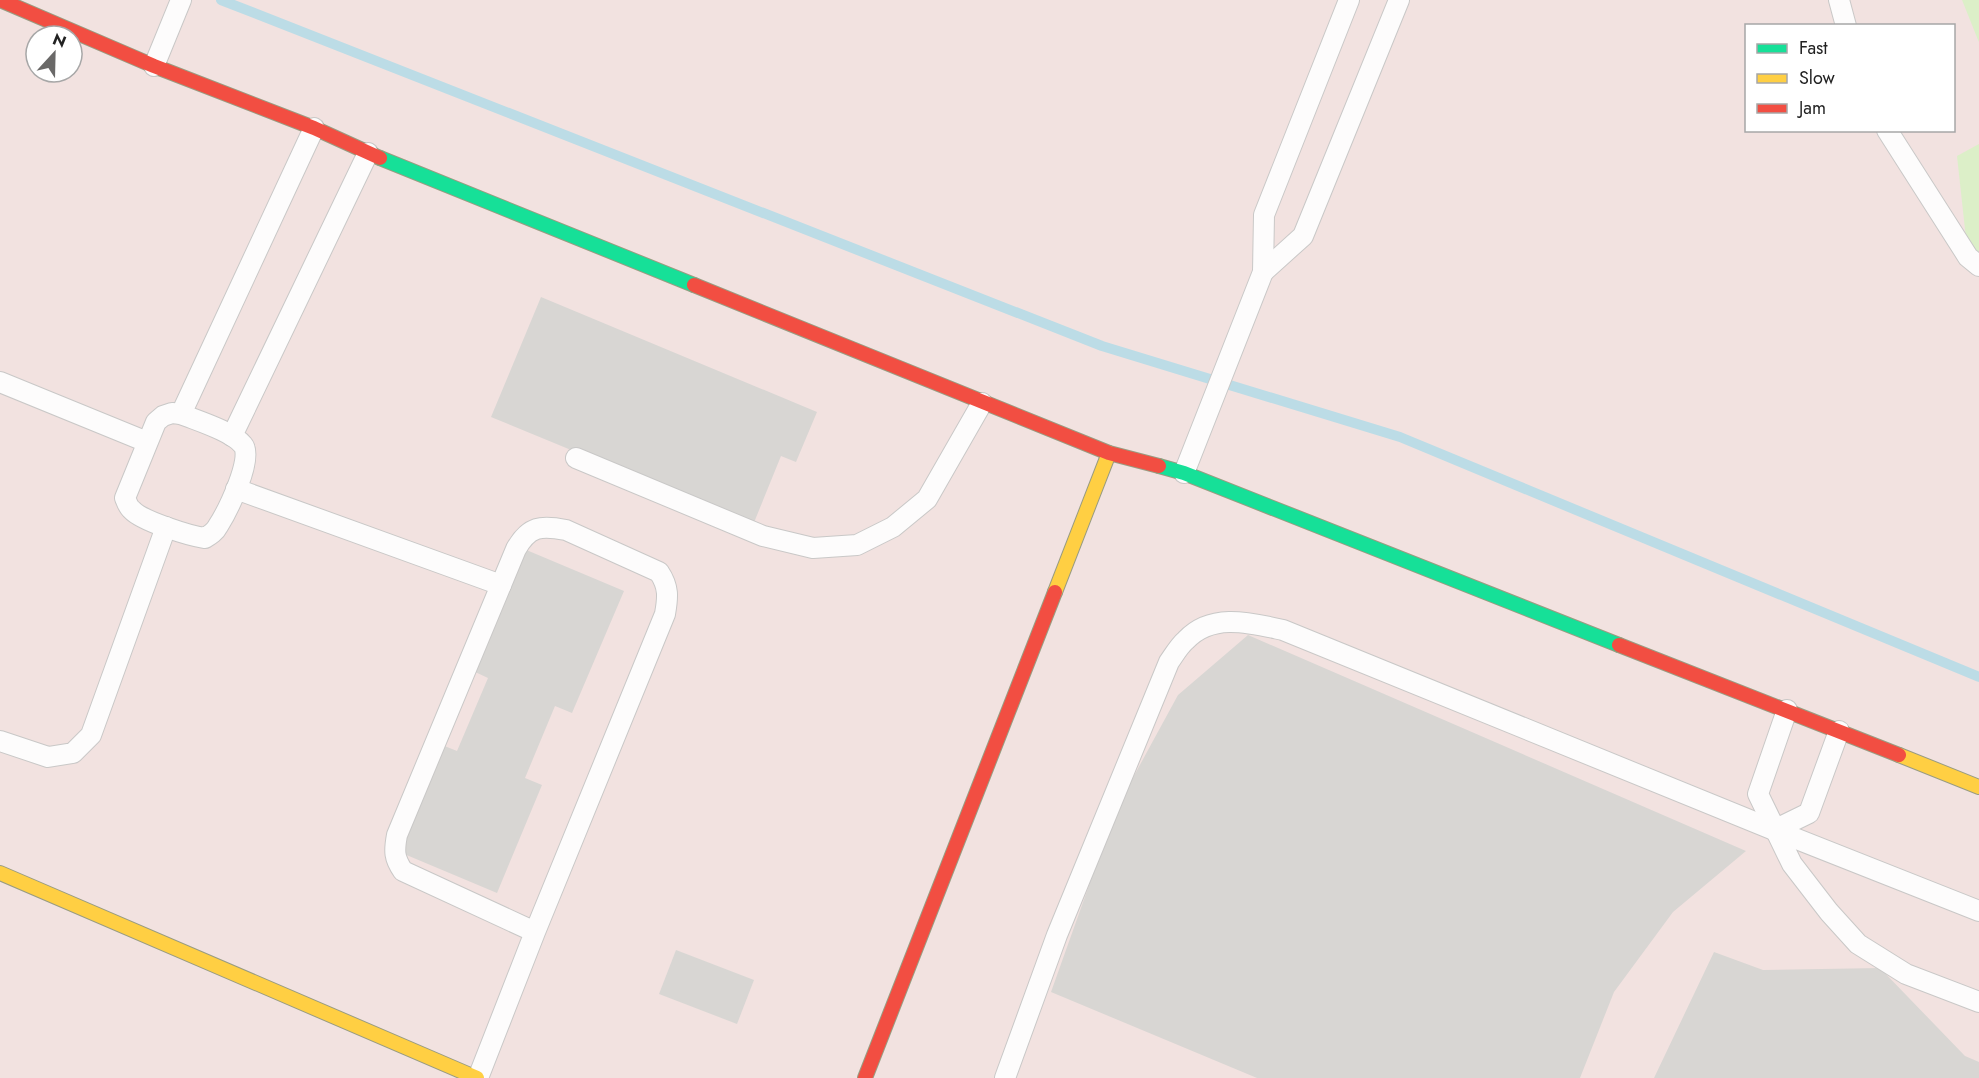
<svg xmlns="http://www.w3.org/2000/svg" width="1979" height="1078" viewBox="0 0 1979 1078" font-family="Jost,sans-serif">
  <rect width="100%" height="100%" fill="#f0eeeb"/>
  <path fill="#f2e2e0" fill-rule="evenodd" d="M0,0h1979v1078h-1979zM1746,26h208v104h-208zM36,36h36v36h-36z"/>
  <g fill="#dcefc8">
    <polygon points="1962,0 1979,0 1979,42 1978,40"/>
    <polygon points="1979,144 1979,266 1968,257 1957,156"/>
  </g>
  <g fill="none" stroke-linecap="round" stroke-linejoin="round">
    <polyline stroke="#bcdce6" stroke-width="10" points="221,0 1102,346 1400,437 1979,677"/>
  </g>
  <g fill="#d8d6d3">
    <polygon points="541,297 817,412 796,462 781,456 753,525 491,417"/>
    <polygon points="524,549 624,591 572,713 555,706 525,778 542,785 497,893 397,851 442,745 457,751 488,678 473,671"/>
    <polygon points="1248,635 1746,851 1673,912 1614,992 1580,1078 1257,1078 1051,992 1117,807 1178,695"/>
    <polygon points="676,950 754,980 737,1024 659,994"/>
    <polygon points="1714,952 1763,970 1880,968 1965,1056 1979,1062 1979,1078 1654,1078"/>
  </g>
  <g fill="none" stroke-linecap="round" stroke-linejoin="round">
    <g stroke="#c9c8c7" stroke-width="22">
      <g id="lane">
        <polyline points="1839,0 1846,26"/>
        <polyline points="154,66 181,0"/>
        <polyline points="1887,130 1968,257 1979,266"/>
        <polyline points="1263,272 1303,236 1399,0"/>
        <polyline points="0,382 147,442"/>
        <path d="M172,413l9,1c17,7 51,17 62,31 11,13 -16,67 -25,81 -3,6 -8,9 -13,12 -15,-2 -63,-17 -73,-28 -4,-3 -5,-8 -7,-12l31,-76 7,-6z"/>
        <polyline points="181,414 314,128"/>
        <polyline points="232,436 368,153"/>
        <polyline points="576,458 763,536 813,548 857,545 893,527 927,499 982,403"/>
        <polyline points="1184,473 1263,272 1264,215 1349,0"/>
        <polyline points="236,489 501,585"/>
        <polyline points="1787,710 1758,794 1792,864 1829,912 1858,944 1906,974 1979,1002"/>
        <polyline points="0,741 48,757 73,753 91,735 166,527"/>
        <polyline points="1774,830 1809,813 1839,731"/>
        <path d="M478,1078l57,-146 130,-318c3,-17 4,-27 -6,-42l-93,-42c-25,-5 -37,-4 -50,19l-119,286c-3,16 -3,23 6,36l132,61"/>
        <path d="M1005,1078l52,-143 112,-273c5,-7 10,-16 17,-22 26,-28 65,-17 97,-10l491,200 205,81"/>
      </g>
    </g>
    <g stroke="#999c81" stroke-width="16">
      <g id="fast">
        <polyline points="380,158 694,285"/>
        <polyline points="1159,466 1184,473 1619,645"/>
      </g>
    </g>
    <g stroke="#999c81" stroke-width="16">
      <g id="slow">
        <polyline points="1055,592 1109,453"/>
        <polyline points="1899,755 1979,787"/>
        <polyline points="0,873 477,1078"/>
      </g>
    </g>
    <g stroke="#999c81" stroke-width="16">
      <g id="jam">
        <polyline points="0,0 154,66 314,128 380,158"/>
        <polyline points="694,285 1109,453 1159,466"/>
        <polyline points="1619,645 1899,755"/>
        <polyline points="865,1078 1055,592"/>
      </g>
    </g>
    <use href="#lane" stroke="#fdfcfc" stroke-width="20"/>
    <use href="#fast" stroke="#16e098" stroke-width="14"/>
    <use href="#slow" stroke="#ffcf43" stroke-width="14"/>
    <use href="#jam" stroke="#f24e42" stroke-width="14"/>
  </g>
  <rect x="1745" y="24" width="210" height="108" fill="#ffffff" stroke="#a7a7a7" stroke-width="1.5"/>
  <rect x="1757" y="44" width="30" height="9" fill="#16e098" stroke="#a7a7a7" stroke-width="1.5"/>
  <text x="1799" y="54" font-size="18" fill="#222222">Fast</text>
  <rect x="1757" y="74" width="30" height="9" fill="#ffcf43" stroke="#a7a7a7" stroke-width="1.5"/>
  <text x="1799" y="84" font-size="18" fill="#222222">Slow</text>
  <rect x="1757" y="104" width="30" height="9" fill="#f24e42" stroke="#a7a7a7" stroke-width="1.5"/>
  <text x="1799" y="114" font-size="18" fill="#222222">Jam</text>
  <g transform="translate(54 54) rotate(22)"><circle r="28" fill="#ffffff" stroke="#a7a7a7" stroke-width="1.5"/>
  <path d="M0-4.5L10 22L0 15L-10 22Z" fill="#6a6968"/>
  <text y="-9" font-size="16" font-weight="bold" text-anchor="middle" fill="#222222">N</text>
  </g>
</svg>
